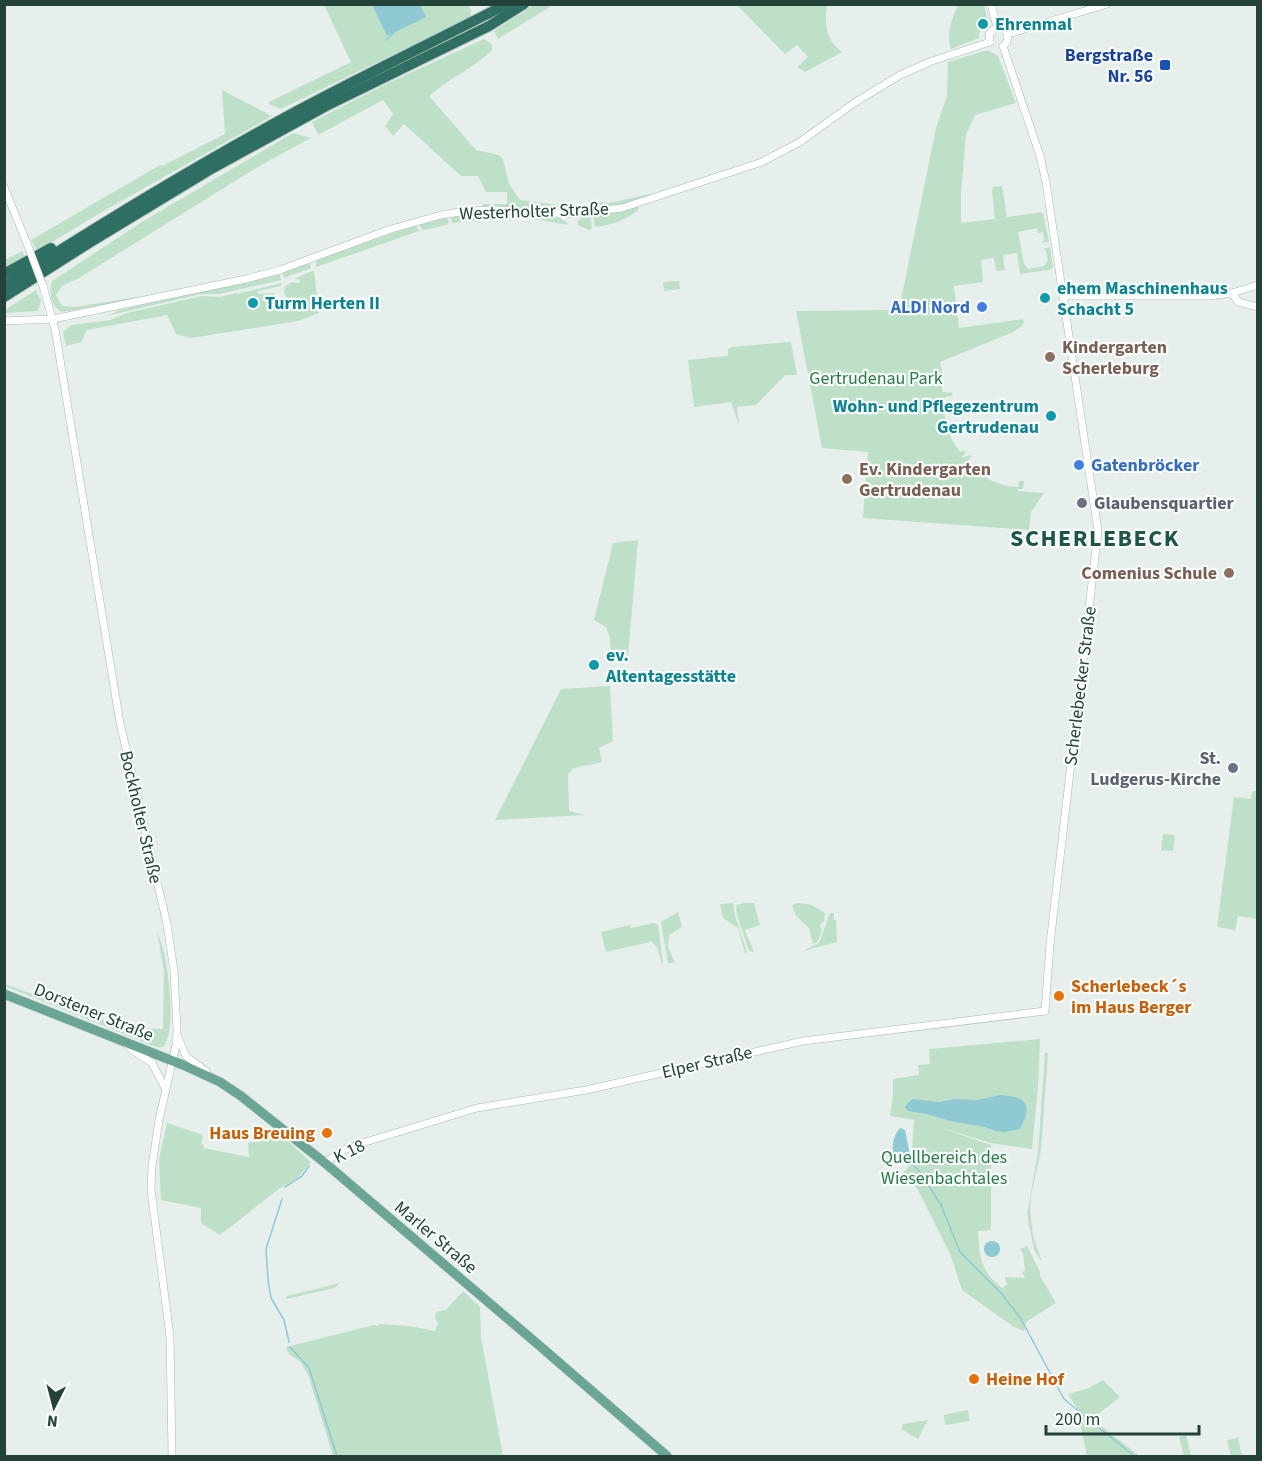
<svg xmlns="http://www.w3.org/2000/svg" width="1262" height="1461" viewBox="0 0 1262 1461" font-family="'Source Sans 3',sans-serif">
  <rect width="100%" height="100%" fill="#e6efeb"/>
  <g fill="#bfe0c8">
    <polygon points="468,4 471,11 470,17 281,109 269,104 269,102 351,62 324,5"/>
    <polygon points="535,4 553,5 498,39 494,31"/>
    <path d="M737,5h90c-3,19 -1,35 15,47l-37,20 -8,-5 11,-10 -11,-12 -12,9z"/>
    <path d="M958,5h26l4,16 -4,1 -5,12v4l-28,11c-5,-12 1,-32 7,-44z"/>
    <path d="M484,39l8,5v6c-18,18 -44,29 -63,46l47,54 23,5 4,4 6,25 11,16 47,6h19l-2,4 -101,-2v-4h24v-12h-21l-8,-16h-17l-57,-52 -11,12 -8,-10 8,-12 -10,-14 -65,35 -6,-13 74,-38z"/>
    <path d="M984,51h6l8,5 18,47 -41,12 -9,19 -5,59v30l34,-4 -3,-28 1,-4 9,-1 5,31 36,-5 6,30 -8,1 3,-3 -1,-8 -5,1 -1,-5 -19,4 6,32 4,5 16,-3 4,-6 -2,-10 -4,-1 8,-2 3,21 -4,2 -29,4 -3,-21 -14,2 2,15 -9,1 -2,-13 -13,2 2,22 -29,4 5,42 64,-9 1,3 -3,5 -10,6 -71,29 2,11v19l11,1 -1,3 -7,1c-3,21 3,39 15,55l4,-2 2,3 -4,3 1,2 7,-3 2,1 -6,6c15,15 31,24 52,25l1,-6h5l-1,8h-5v2l26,2 -13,19 -2,18 -166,-12 5,-66 -46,-4 -26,-137 103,-1 37,-182 11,-32 1,-34z"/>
    <polygon points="222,90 272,116 102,212 37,251 31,240 160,165 162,166 225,134"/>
    <path d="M293,133l18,5 -50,27 -182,113 -17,8 -6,9 6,11 12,1 83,-13 1,2 -96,16c-12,-6 -13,-19 -10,-31l90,-59z"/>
    <polygon points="650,194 651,197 619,206 595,209 588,201 609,203"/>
    <path d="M638,206l1,3c-10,10 -30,17 -44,18l-2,-12z"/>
    <polygon points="481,213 514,213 518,216 515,220 482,220"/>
    <polygon points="477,214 479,220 452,223 451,217"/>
    <path d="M525,214c15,1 33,-1 44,11l-41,-7 -4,-2z"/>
    <polygon points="590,216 592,228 589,230 578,225 578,221 582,217"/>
    <polygon points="447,217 449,222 447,225 423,230 419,225"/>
    <polygon points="416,225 419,231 316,267 316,260"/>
    <polygon points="22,251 25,257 5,268 5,260"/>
    <polygon points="306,264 310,264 311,268 284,278 283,274 285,271"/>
    <polygon points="312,271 314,271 319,313 298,321 191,338 176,334 167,315 87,330 81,342 66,346 63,332 72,325 110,320 127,313 202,296 220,297 236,293 237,294 281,283 281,286 258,291 258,294 275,293 276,302 288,300 284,293 285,287 292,282 299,283 300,280 294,279"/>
    <polygon points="276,274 280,275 281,280 219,294 201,294 106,316 120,310"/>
    <polygon points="679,281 680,289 664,291 663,282"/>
    <polygon points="36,290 41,301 38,311 5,313 5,310"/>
    <polygon points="789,342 791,342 797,375 785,375 756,405 737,407 739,425 731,402 694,407 688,360 728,356 728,349 732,347"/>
    <polygon points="638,540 628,656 611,655 610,638 606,627 594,620 613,543"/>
    <polygon points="610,686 613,741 599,748 602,762 574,768 568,774 569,811 586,815 495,820 561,689"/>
    <polygon points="1253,791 1258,791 1257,919 1238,916 1235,930 1217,927 1234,797 1251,799"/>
    <polygon points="1163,834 1175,835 1173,851 1161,850"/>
    <polygon points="733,903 735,916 747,952 745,953 738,928 723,918 720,904"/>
    <polygon points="745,903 754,903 760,925 745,930 754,952 749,951 737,916 736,905"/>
    <path d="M798,903l14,2 13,8 -1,9 -3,1 -1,4 2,1c-2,6 -2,14 -9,16l-4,-16 -13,-12 -4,-11z"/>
    <polygon points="678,912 682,927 669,935 668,947 675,963 668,963 661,922"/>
    <polygon points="830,913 834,913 834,920 836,920 837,942 803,951 819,943"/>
    <polygon points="654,923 658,925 663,963 662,964 657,947 650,940 650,942 606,952 601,932 630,925 631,928"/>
    <path d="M157,931c2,7 6,15 7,22 5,19 12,81 -1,94h-7l-151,-61v-2l108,40 18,4 32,1 1,-57z"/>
    <path d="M1040,1039l-2,48 -6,62 -41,-6 -53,-16 53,18v85l-13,1c1,25 3,41 24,57l6,-4 -2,-1 -1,-6 20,1 -3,-6 3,-1 -2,-18 -3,-4 7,-3 13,26v4l16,27 -30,19 -2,9 -10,-4 -52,-37 -11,-34 -33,-66 -7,-11 -8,-6 8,-9 3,-44 -24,-4 3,-21v-16l26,-4 -1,-10 12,-1 -1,-15z"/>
    <polygon points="1045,1053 1048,1053 1041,1150 1031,1196 1030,1211 1033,1236 1042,1262 1034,1250 1027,1214 1038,1153"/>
    <polygon points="167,1123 203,1135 201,1144 204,1145 203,1148 249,1157 248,1143 283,1137 311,1162 298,1177 279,1189 220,1235 201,1223 201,1208 161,1200 159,1159"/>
    <polygon points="340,1283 334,1288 286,1299 287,1296"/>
    <polygon points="463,1291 480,1307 481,1337 503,1456 333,1456 309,1377 301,1362 289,1354 286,1347 374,1325 378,1326 380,1324 409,1326 435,1331 438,1323 435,1318 436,1312 446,1310"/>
    <polygon points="1103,1380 1120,1397 1092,1419 1137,1454 1138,1456 1087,1456 1076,1406 1068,1394 1089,1388"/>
    <polygon points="968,1410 970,1421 945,1425 944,1415"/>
    <polygon points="928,1420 918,1439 901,1429 903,1424"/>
    <polygon points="1186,1435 1191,1456 1184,1456 1179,1437"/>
    <polygon points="1238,1438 1242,1456 1231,1456 1227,1440"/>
  </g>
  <g fill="#8ec9d4">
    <polygon points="372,5 420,5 426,17 387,36"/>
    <path d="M1001,1095c26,2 32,10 19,34l-16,3 -9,-1 -10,-4 -35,-6 -23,-7 -19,-3 -3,-4 7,-8 27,3 15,-3 23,1z"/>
    <path d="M900,1128l5,2 5,25 -6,4 -8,-1c-6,-9 -3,-22 4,-30z"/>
    <circle cx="992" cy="1249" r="8"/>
  </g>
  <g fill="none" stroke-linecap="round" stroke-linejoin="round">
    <g stroke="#8ec9d4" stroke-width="1.5">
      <polyline points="386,40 394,33"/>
      <polyline points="906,1158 920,1172 941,1205 960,1252 1001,1293 1021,1319 1064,1399 1134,1456"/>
      <polyline points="285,1187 302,1176 309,1166"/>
      <polyline points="282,1199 266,1249 268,1280 271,1298 284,1320 289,1342"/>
      <polyline points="290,1347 309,1368 337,1456"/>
    </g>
    <g stroke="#a8b8b2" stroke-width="8">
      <g id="minor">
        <polyline points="991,4 997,27"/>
        <polyline points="997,27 1003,28 1008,34 1007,42 1003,46"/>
        <polyline points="1008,34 1107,4"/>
        <polyline points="990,42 989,34 997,27"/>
        <polyline points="4,187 28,246"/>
        <polyline points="43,286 55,329 120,723 167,924 174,971 177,1030 176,1045 159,1120 152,1166 151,1190 170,1336 172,1456"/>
        <polyline points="1232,293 1238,302 1258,307"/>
        <polyline points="1063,296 1209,296 1232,293 1258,285"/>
        <polyline points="4,321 53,319 246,279 280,270 388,230 441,215 466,211 497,210 570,214 622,208 762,162 800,142 854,103 900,75 932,61 990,42"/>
        <polyline points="178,1037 186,1056 206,1071"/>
        <polyline points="126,1044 131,1049 152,1063 165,1088"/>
        <polyline points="325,1163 341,1151 359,1144 477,1108 586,1090 803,1041 1045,1011 1050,944 1098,531 1046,182 1040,156 1003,46"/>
      </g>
    </g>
    <g stroke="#c2cac8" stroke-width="10">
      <polyline id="major" points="4,994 183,1065 220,1082 241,1096 325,1163 541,1347 667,1456"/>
    </g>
    <g stroke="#c2cac8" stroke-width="12">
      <g id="highway">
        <polyline points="4,274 51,248"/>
        <path d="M4,286c96,-62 193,-121 293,-175 69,-37 140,-71 210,-107"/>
        <polyline points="4,297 89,243 211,169 326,106 489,26 524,4"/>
      </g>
    </g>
    <use href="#minor" stroke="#fff" stroke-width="7"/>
    <use href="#major" stroke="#6aa596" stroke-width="9"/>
    <use href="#highway" stroke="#2f6f62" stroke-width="10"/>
    <g stroke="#a8b8b2" stroke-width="8" stroke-linecap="butt">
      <polyline id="minor-bridge" points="28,246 43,286"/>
    </g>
    <use href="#minor-bridge" stroke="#fff" stroke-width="7"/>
  </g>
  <g fill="#0f9aa8" stroke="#f7fbf9" stroke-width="2">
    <circle cx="983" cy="24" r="6"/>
    <circle cx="1045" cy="298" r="6"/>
    <circle cx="253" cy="303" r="6"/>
    <circle cx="1051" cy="416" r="6"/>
    <circle cx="594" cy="665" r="6"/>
  </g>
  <rect fill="#1a4fb4" stroke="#f7fbf9" stroke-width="2" x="1159" y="59" width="12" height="12" rx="3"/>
  <g fill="#3f7fe0" stroke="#f7fbf9" stroke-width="2">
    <circle cx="982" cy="307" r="6"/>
    <circle cx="1079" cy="465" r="6"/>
  </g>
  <g fill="#8d6e63" stroke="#f7fbf9" stroke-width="2">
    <circle cx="1050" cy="357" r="6"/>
    <circle cx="847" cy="479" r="6"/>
    <circle cx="1229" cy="573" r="6"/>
  </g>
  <g fill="#6b7280" stroke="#f7fbf9" stroke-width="2">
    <circle cx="1082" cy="503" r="6"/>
    <circle cx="1233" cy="768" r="6"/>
  </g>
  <g fill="#e8710a" stroke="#f7fbf9" stroke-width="2">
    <circle cx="1059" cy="996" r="6"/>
    <circle cx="327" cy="1133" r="6"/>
    <circle cx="974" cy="1379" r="6"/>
  </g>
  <g text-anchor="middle" stroke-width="4.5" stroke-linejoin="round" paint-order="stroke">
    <g font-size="18" font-weight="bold" fill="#0d838f" stroke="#f7fbf9" text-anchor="start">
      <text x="995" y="30">Ehrenmal</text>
      <text x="1057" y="294">ehem Maschinenhaus<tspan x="1057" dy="21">Schacht 5</tspan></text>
      <text x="265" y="309">Turm Herten II</text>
      <text x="1039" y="412" text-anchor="end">Wohn- und Pflegezentrum<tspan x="1039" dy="21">Gertrudenau</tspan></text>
      <text x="606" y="661">ev.<tspan x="606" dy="21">Altentagesstätte</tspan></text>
    </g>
    <g font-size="18" font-weight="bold" fill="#164399" stroke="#f7fbf9" text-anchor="end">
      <text x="1153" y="61">Bergstraße<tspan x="1153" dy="21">Nr. 56</tspan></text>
    </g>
    <g font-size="18" fill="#24423a" stroke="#f7fbf9">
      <text transform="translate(534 211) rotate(-2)" y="6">Westerholter Straße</text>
      <text transform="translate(1080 686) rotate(-83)" y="6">Scherlebecker Straße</text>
      <text transform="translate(141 817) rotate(77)" y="6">Bockholter Straße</text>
      <text transform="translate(94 1012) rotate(22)" y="6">Dorstener Straße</text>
      <text transform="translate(707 1062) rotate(-13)" y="6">Elper Straße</text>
      <text transform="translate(349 1151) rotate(-26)" y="6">K 18</text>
      <text transform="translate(436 1237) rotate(40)" y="6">Marler Straße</text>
    </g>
    <g font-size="18" font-weight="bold" fill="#366cbe" stroke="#f7fbf9" text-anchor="end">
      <text x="970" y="313">ALDI Nord</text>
      <text x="1091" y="471" text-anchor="start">Gatenbröcker</text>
    </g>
    <g font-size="18" font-weight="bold" fill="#785e54" stroke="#f7fbf9" text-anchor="start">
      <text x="1062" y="353">Kindergarten<tspan x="1062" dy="21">Scherleburg</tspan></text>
      <text x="859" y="475">Ev. Kindergarten<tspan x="859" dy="21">Gertrudenau</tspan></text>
      <text x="1217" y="579" text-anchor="end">Comenius Schule</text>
    </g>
    <g font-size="18" fill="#2d7a4b" stroke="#f7fbf9">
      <text x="876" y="384">Gertrudenau Park</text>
      <text x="944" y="1163">Quellbereich des<tspan x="944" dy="21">Wiesenbachtales</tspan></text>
    </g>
    <g font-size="18" font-weight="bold" fill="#5b616d" stroke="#f7fbf9" text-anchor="start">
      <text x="1094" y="509">Glaubensquartier</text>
      <text x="1221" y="764" text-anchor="end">St.<tspan x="1221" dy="21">Ludgerus-Kirche</tspan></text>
    </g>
    <g font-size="18" font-weight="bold" fill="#c56008" stroke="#f7fbf9" text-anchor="start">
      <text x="1071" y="992">Scherlebeck´s<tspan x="1071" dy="21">im Haus Berger</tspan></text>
      <text x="315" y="1139" text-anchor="end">Haus Breuing</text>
      <text x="986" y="1385">Heine Hof</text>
    </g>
    <g font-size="24" font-weight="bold" letter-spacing="1.5" fill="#1f5548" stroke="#f7fbf9">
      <text x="1095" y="546">SCHERLEBECK</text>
    </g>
  </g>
  <rect width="1262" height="1461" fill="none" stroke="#24423a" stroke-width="12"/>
  <g transform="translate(54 1407) rotate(186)" stroke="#f7fbf9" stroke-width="4.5" paint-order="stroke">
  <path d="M0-4.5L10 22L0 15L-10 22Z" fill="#24423a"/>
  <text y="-9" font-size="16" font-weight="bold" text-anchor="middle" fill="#24423a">N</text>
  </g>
  <path d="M1046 1425v9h153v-9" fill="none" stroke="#24423a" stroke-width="3"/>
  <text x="1055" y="1425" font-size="18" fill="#24423a" stroke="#f7fbf9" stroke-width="4.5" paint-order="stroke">200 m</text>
</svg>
